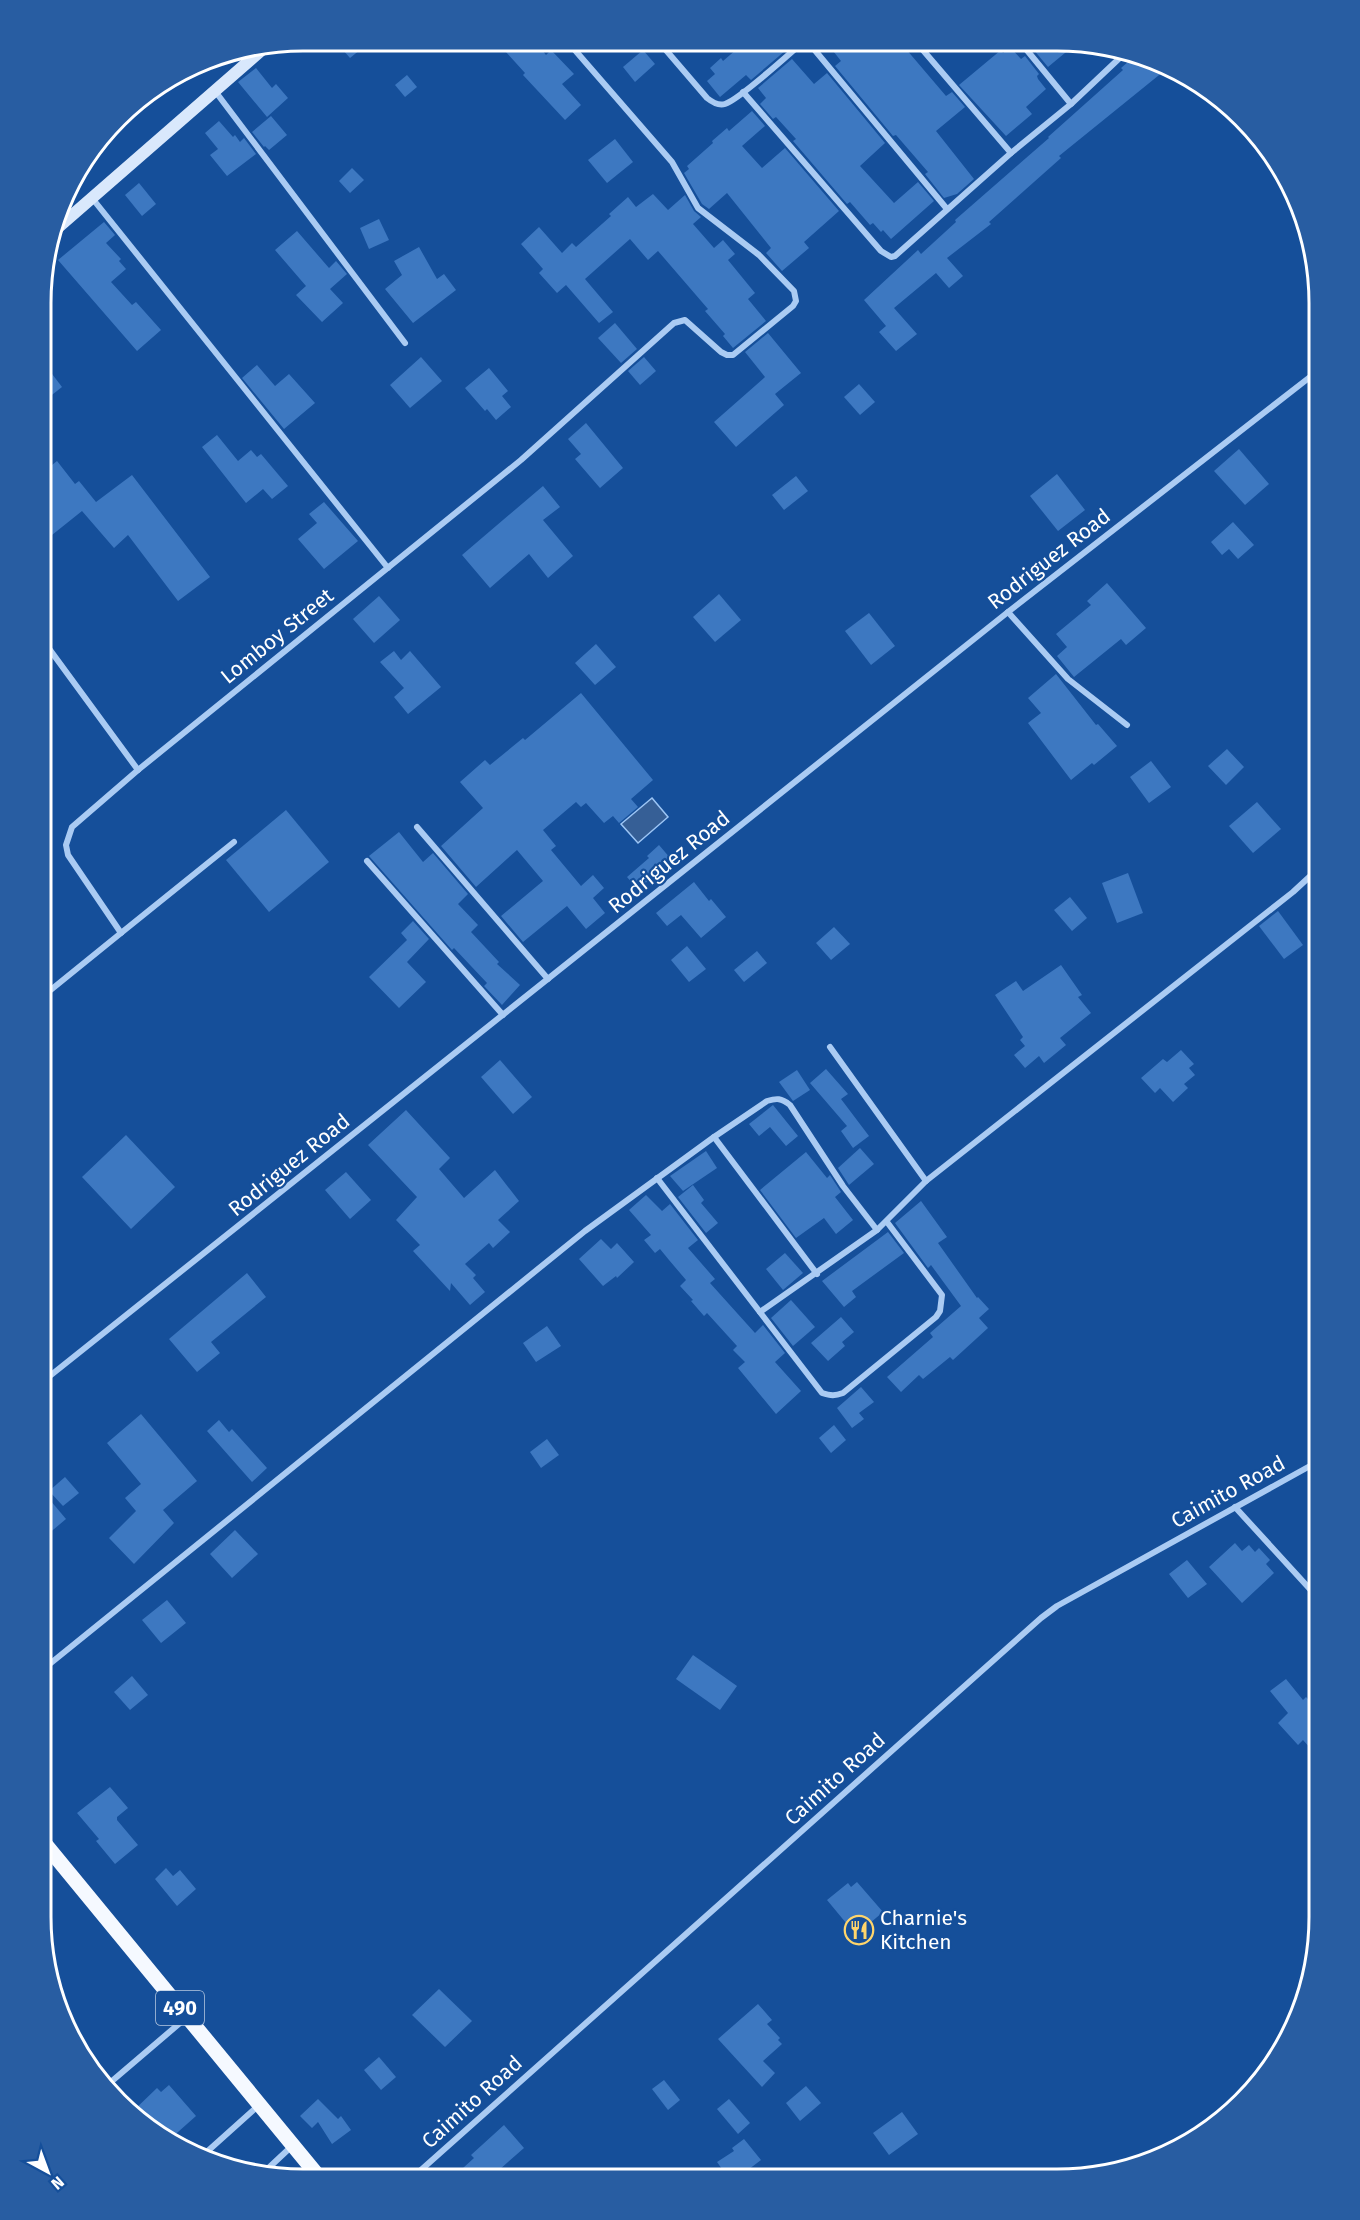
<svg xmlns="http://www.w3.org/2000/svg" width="1360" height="2220" viewBox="0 0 1360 2220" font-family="'Fira Sans',sans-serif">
  <rect width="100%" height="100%" fill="#154f9a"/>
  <polygon fill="#365f96" stroke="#9cc5f5" stroke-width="1.5" points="652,798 668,817 638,843 621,824"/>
  <g fill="#3d78c1">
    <polygon points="335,41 371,41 350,58"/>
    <polygon points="518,41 535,41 546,55 551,50 574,74 562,84 581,105 565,120 523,75 525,73 506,52"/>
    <polygon points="745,42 778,42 785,51 751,80 746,75 720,97 707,81 715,74 710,68 721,58 723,61"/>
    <polygon points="826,42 900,42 946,96 952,92 965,107 936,131 974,179 957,194 944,198 925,174 928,172 896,135 893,136 835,66 841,61"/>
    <polygon points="1041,43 1077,43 1048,67 1033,49"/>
    <polygon points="1010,47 1021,59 1025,56 1039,74 1037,76 1038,79 1046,89 1026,107 1032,114 1006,136 959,85 1001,50 1003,53"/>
    <polygon points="643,50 655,64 635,82 623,67"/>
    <polygon points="1136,55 1158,61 1169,67 1059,156 1061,158 989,222 991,224 947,258 963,276 949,288 936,273 894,308 917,334 896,351 879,332 886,326 864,300 918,250 921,254 956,222 955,220 1026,158 1049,138 1048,137 1123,70 1121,68"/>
    <polygon points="792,59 814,84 827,73 885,143 860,166 894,203 918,182 934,201 891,239 883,230 881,232 873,223 870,225 850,202 847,204 793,141 796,139 776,117 773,119 760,104 766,98 758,88"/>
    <polygon points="256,68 272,88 276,84 288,98 267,117 238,82"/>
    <polygon points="407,75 417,87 405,97 395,85"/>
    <polygon points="752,111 765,126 742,146 762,168 785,148 839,211 804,242 809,248 782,271 766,253 771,248 727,193 709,209 702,204 684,173 689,169 687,166 713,143 712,141 727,128 729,131"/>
    <polygon points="271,116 287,135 269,150 265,146 264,147 252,132"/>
    <polygon points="219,121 233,137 235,135 240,142 244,138 256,154 227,176 210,155 218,149 205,133"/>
    <polygon points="615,139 633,162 607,183 588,160"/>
    <polygon points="352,168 364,180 350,193 339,181"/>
    <polygon points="139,183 156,204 142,216 125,195"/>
    <polygon points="653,194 668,210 685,195 694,211 701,217 693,224 714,248 723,240 735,254 728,260 755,293 748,299 766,321 733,348 723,336 725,334 705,311 708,309 658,251 648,260 630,239 585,279 613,312 599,323 566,285 557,293 539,273 543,269 521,244 539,227 562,253 572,243 576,247 611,216 609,214 628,197 636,207"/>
    <polygon points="379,219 389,240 369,249 360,228"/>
    <polygon points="104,222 115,235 106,243 121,259 119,261 126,269 111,282 132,305 136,302 161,330 137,351 58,260"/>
    <polygon points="297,231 329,268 336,261 347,274 330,289 343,303 322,322 296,295 306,286 275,250"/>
    <polygon points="419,247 437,279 444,274 456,290 413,323 385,289 402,275 394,261"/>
    <polygon points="615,323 637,349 621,363 598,338"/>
    <polygon points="768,333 801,373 775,394 784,405 736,447 714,422 765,377 745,352"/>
    <polygon points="421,357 442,381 410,408 390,385"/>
    <polygon points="644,357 656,371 640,385 628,371"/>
    <polygon points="43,362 62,387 43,402"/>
    <polygon points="257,365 275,386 289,374 315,403 284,429 242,378"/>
    <polygon points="489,368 508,391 502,396 511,407 496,420 487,409 485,411 465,388"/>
    <polygon points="859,384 875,402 860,415 844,397"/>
    <polygon points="586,423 623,468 600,488 575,459 581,454 568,439"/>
    <polygon points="217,435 238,461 251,450 257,457 261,454 288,486 272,499 263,489 246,503 202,447"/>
    <polygon points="1239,449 1269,484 1245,505 1214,471"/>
    <polygon points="57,461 75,484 79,481 96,502 132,475 210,577 178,601 128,535 114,548 82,511 42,543 42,473"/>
    <polygon points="1057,474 1085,510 1058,531 1030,496"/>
    <polygon points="796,476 808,491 784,510 772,495"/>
    <polygon points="543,486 560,507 543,520 573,556 548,578 529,554 490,588 462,555"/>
    <polygon points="324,502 358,541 324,569 298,539 317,523 309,514"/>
    <polygon points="1233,522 1254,545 1238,559 1229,549 1222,555 1211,542"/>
    <polygon points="1107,583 1146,628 1126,645 1121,639 1074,677 1057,656 1067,647 1056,634 1091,605 1087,601"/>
    <polygon points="719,594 741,620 715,642 693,617"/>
    <polygon points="379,596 400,620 374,643 353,619"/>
    <polygon points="869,613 895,646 871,665 845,631"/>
    <polygon points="596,644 616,667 595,685 575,663"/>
    <polygon points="394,651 401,660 410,651 441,687 408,714 394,697 404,688 380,662"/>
    <polygon points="1056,674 1096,725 1098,724 1117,746 1094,765 1092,763 1071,780 1028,723 1041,713 1028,698"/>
    <polygon points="581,693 653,780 631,799 638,807 619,823 613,816 604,823 586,803 581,807 576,802 543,830 556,846 551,850 581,886 593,875 604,888 593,898 605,913 586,929 567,906 523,942 501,916 543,881 517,850 476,887 441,846 483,808 460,782 485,760 490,765 523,738 525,740"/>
    <polygon points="1227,749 1244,767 1226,785 1208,766"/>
    <polygon points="1151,761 1171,787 1149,803 1130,777"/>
    <polygon points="1257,802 1281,829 1253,853 1229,826"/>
    <polygon points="286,810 329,862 269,912 226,860"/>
    <polygon points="399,832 423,862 433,853 468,894 458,904 478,925 471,932 499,962 497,964 520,985 502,1005 484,986 487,983 454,948 452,950 369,856"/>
    <polygon points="659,845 671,859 649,878 650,879 638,890 627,877 649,858 647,856"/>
    <polygon points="1128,873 1143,913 1117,923 1102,883"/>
    <polygon points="694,882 709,901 711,899 726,917 701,938 681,915 667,926 656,913"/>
    <polygon points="1070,897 1087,918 1072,931 1054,910"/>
    <polygon points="1278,911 1303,945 1284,959 1259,926"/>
    <polygon points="413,921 429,939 407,962 426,982 399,1008 369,977 407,940 401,933"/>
    <polygon points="834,927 850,944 831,960 816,943"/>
    <polygon points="687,946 706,969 689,982 671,960"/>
    <polygon points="757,951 767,963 744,982 734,970"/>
    <polygon points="1061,965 1082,995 1078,997 1091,1013 1060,1038 1066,1045 1044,1063 1039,1056 1025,1068 1014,1055 1025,1046 1020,1040 1023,1037 995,995 1016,981 1023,991"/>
    <polygon points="1181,1050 1194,1064 1189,1068 1195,1075 1184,1084 1188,1088 1173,1102 1160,1088 1155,1093 1141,1078 1163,1059 1167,1062"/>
    <polygon points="500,1060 532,1097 513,1114 481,1077"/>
    <polygon points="826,1069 848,1094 841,1099 869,1136 853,1148 841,1131 847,1126 810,1083"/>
    <polygon points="797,1070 810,1090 793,1101 779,1082"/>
    <polygon points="773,1105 798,1136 786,1146 770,1127 759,1136 749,1124"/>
    <polygon points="406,1110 450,1158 439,1169 464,1198 495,1170 519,1201 498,1220 510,1232 493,1248 489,1243 465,1264 476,1275 473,1278 485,1292 470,1305 451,1283 450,1291 413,1251 420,1245 396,1220 417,1197 368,1145"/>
    <polygon points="126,1135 175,1187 131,1229 82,1177"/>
    <polygon points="860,1148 874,1164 849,1185 838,1168"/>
    <polygon points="706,1151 717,1168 683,1191 670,1176"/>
    <polygon points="806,1152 827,1178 830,1175 841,1192 835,1197 853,1220 836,1234 824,1218 796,1238 760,1190"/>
    <polygon points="346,1172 371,1200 350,1219 325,1190"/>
    <polygon points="693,1185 704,1200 701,1203 718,1223 706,1233 678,1197"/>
    <polygon points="646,1195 662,1211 670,1204 698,1240 688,1248 715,1279 710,1283 755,1333 763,1325 785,1353 775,1362 801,1391 776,1414 738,1368 745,1362 733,1350 737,1346 707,1313 704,1316 691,1301 693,1300 680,1286 686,1280 669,1260 660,1249 655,1253 644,1240 651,1235 629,1210"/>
    <polygon points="921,1201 947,1237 938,1243 977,1298 978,1297 989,1309 979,1318 988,1328 953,1360 950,1357 923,1379 919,1375 901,1392 887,1377 933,1337 930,1333 961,1306 931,1265 928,1268 895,1223"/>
    <polygon points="888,1232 904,1253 852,1291 856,1297 844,1307 822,1281"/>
    <polygon points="601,1239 611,1249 617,1243 634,1262 617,1278 616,1276 603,1286 579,1259"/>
    <polygon points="785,1253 803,1273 783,1290 766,1269"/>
    <polygon points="247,1273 266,1297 211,1342 220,1353 197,1372 169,1339"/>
    <polygon points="791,1300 815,1327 793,1346 771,1318"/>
    <polygon points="841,1317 854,1332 842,1342 845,1346 828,1361 811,1343"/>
    <polygon points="547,1326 561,1346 536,1362 523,1343"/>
    <polygon points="861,1387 874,1402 859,1413 864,1419 852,1428 837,1408"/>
    <polygon points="141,1414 197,1481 163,1510 174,1523 134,1564 109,1538 136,1511 125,1498 141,1484 107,1443"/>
    <polygon points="219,1420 229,1432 232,1429 267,1468 252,1482 207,1431"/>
    <polygon points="834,1425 846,1440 831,1453 819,1438"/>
    <polygon points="547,1439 559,1455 541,1468 530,1452"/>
    <polygon points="65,1477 79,1493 63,1506 49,1491"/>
    <polygon points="50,1500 66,1519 41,1540 41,1507"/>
    <polygon points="235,1530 258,1554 232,1578 210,1554"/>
    <polygon points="1235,1543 1242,1551 1249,1545 1255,1552 1259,1548 1270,1560 1266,1564 1274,1573 1242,1603 1209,1567"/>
    <polygon points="1187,1560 1207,1584 1188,1598 1169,1574"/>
    <polygon points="167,1600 186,1623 161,1643 142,1620"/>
    <polygon points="693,1655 737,1686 720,1710 676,1679"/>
    <polygon points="132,1676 148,1695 130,1710 114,1692"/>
    <polygon points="1286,1679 1303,1700 1306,1697 1319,1710 1319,1758 1303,1740 1298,1745 1278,1723 1288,1713 1270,1691"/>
    <polygon points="110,1787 128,1808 117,1817 117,1820 138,1845 115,1864 96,1841 99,1839 77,1813"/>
    <polygon points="166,1868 173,1876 180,1870 196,1889 177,1906 155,1879"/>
    <polygon points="857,1882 883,1912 856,1935 827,1900 848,1883 851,1887"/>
    <polygon points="439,1989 472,2021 445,2047 412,2015"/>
    <polygon points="758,2004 772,2020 767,2024 780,2038 778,2040 782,2044 763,2061 775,2073 762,2087 718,2039"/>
    <polygon points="379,2057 396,2077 381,2090 364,2070"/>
    <polygon points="664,2080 680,2100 668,2110 652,2089"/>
    <polygon points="169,2085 196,2116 169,2140 143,2126 131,2113 157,2088 161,2092"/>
    <polygon points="806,2086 821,2103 800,2121 786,2103"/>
    <polygon points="318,2099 338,2119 341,2116 351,2130 332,2144 318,2122 312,2128 300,2116"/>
    <polygon points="729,2099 750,2123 738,2134 717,2109"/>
    <polygon points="902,2112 918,2134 889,2155 873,2133"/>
    <polygon points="504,2125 524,2148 490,2178 452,2178 474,2158 471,2155"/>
    <polygon points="744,2139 761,2160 736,2179 729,2179 717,2162 734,2151 732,2148"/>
  </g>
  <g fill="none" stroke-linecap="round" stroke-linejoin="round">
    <g stroke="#aacbf3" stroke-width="6">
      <path d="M659,42l48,56c5,4 12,8 18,6 15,-5 63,-49 78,-62"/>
      <polyline points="808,42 947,209"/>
      <polyline points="916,42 1011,153"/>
      <polyline points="1021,43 1071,104"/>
      <polyline points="215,91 405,343"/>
      <polyline points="743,92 881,251 891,257 895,256 1011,153 1071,104 1126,52"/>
      <polyline points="92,198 388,568"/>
      <polyline points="1008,612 1068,679 1127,725"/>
      <polyline points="42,639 138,770"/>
      <polyline points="417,827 548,979"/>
      <polyline points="367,861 503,1015"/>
      <polyline points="121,933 234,842"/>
      <polyline points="42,997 121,933 68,855 66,845 72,827 138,770 521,460 674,323 685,320 721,352 727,355 733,355 793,306 796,301 794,291 759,255 698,208 672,162 567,41"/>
      <polyline points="830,1047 926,1181"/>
      <polyline points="714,1137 817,1274"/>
      <path d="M657,1178l165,215c9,3 13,3 21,0l93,-76 4,-6 2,-16 -55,-73"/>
      <polyline points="760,1312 877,1230 926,1181 1293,892 1319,868"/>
      <polyline points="41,1383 1008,612 1319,370"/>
      <polyline points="1235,1507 1319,1599"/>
      <path d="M41,1671l544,-440 129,-94 53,-36c10,-3 14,-3 23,4l53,81 34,44"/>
      <polyline points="105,2087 187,2017"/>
      <polyline points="200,2158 259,2105"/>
      <polyline points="261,2175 292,2146"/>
      <polyline points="412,2178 1041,1618 1057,1606 1319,1461"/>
    </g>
    <polyline stroke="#d9e8fc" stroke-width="12" points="54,231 264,48"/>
    <polyline stroke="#f5f9ff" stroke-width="15" points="41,1839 319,2177"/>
  </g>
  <defs>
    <g id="restaurant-ring" transform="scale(1.5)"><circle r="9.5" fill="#154f9a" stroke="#ffd56b" stroke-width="1.5"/><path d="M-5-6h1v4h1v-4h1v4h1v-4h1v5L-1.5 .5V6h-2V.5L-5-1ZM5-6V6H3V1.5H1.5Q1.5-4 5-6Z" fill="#ffd56b"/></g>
  </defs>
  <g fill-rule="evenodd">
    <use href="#restaurant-ring" x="859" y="1930"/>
  </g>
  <g text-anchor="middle" stroke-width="4.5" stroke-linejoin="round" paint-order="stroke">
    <rect fill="#154f9a" stroke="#b9cae1" stroke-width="1.5" x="156" y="1991" width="48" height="34" rx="4.5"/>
    <g font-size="20" font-weight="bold" fill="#fff">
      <text x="180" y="2015">490</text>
    </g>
    <g font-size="21" fill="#fff" stroke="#154f9a">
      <text transform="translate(1049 559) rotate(-38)" y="7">Rodriguez Road</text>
      <text transform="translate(277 636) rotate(-39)" y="7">Lomboy Street</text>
      <text transform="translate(669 862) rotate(-39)" y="7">Rodriguez Road</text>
      <text transform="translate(289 1165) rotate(-39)" y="7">Rodriguez Road</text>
      <text transform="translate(1228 1492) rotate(-29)" y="7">Caimito Road</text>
      <text transform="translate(835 1779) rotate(-42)" y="7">Caimito Road</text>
      <text transform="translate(472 2102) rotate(-42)" y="7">Caimito Road</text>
    </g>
    <g font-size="21" fill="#fff" stroke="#154f9a" text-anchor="start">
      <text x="880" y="1925">Charnie's<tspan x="880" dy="24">Kitchen</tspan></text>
    </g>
  </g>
  <path d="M0 0H1360V2220H0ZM303 51H1057A252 252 0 0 1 1309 303V1917A252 252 0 0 1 1057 2169H303A252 252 0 0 1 51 1917V303A252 252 0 0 1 303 51Z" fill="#285da2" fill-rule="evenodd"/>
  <path fill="none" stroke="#fff" stroke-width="3" d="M303 51H1057A252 252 0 0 1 1309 303V1917A252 252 0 0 1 1057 2169H303A252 252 0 0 1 51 1917V303A252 252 0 0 1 303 51Z"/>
  <g transform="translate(48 2172) rotate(139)" stroke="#154f9a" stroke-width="4.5" paint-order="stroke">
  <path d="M0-4.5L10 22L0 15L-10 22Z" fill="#ffffff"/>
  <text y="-9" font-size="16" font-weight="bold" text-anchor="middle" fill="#ffffff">N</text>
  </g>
</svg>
